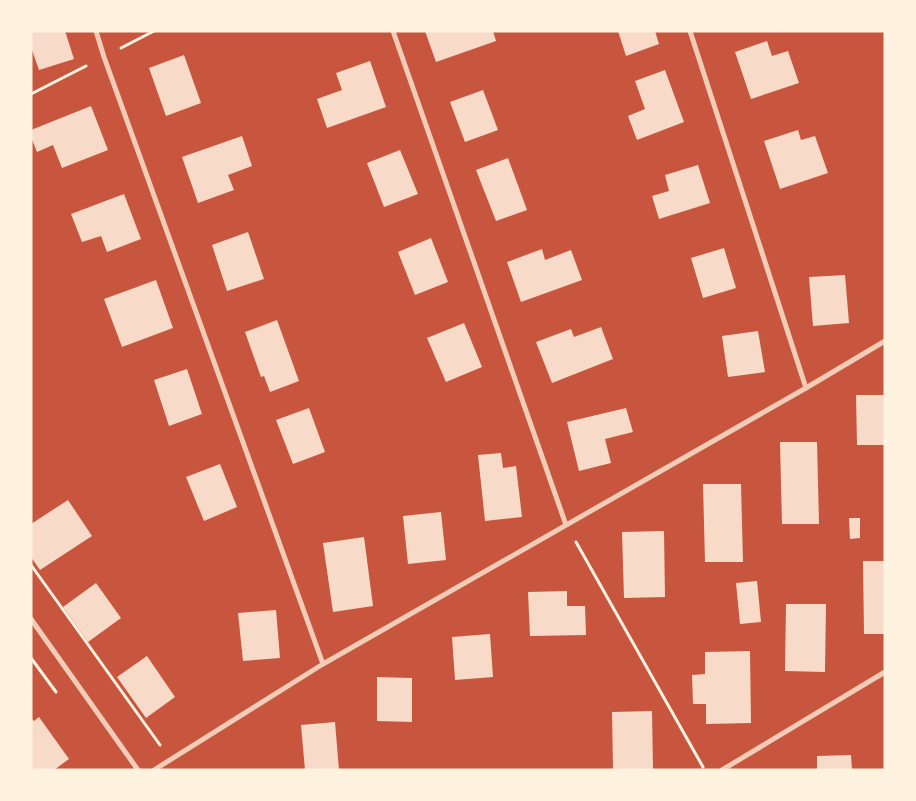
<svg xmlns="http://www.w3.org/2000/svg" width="916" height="801" viewBox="0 0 916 801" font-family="'IBM Plex Sans',sans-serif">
  <rect width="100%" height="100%" fill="#c8553d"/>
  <g fill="#f7dbc8">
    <polygon points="31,31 65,31 74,59 39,70 31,47"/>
    <polygon points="425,31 493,31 496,41 436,62"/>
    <polygon points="618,31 655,31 659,44 626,56"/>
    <polygon points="767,41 772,56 788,51 799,83 751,99 735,52"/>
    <polygon points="184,55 201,103 166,116 149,68"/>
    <polygon points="370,61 386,107 327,128 317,99 342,90 336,73"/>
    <polygon points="665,70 684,122 637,140 628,116 645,109 635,81"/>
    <polygon points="483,90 498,130 465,142 450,102"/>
    <polygon points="91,106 108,150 62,168 53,145 37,152 31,137 31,130"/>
    <polygon points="798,130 801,140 815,136 828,173 780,189 764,141"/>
    <polygon points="242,136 252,166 228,175 234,190 198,203 182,157"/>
    <polygon points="400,150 418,194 384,207 367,163"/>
    <polygon points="508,158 527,210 496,221 476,170"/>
    <polygon points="698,165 710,203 659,219 652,196 669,191 665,175"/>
    <polygon points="124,194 141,239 107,252 101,236 82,242 71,214"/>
    <polygon points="248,232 264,279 227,291 212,245"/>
    <polygon points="431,238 448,282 415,295 398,252"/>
    <polygon points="724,248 736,288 703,298 691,258"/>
    <polygon points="542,249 545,260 571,250 582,280 521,302 507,262"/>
    <polygon points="845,275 849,323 813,326 809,277"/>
    <polygon points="156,280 173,328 122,347 104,299"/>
    <polygon points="277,320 299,381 270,392 264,376 261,377 245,332"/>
    <polygon points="464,323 482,367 446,382 427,338"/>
    <polygon points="601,327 613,359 552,383 536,342 571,329 574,337"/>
    <polygon points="758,331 765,372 728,377 722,336"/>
    <polygon points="187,369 202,414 169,426 154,380"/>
    <polygon points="856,395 885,395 885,445 857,445"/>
    <polygon points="309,408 325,452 293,464 276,420"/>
    <polygon points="626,408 633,432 605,439 611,463 579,471 567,422"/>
    <polygon points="780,442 817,442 819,524 782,524"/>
    <polygon points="501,453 503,468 516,466 522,517 485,521 478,455"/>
    <polygon points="220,464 237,507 204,521 186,477"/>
    <polygon points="703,484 741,484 743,562 705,562"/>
    <polygon points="68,500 92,536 40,570 31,557 31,524"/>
    <polygon points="441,512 446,560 408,564 403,516"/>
    <polygon points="849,518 860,518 860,538 850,539"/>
    <polygon points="664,531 665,597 624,598 622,532"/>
    <polygon points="364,537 373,606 333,612 323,543"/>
    <polygon points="863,561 885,561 885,634 864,634"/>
    <polygon points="757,581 761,622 740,624 736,583"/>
    <polygon points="96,583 121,618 88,642 63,607"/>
    <polygon points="567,591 567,606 585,606 586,635 530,636 528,592"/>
    <polygon points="786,604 826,604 825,672 785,671"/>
    <polygon points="276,610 280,658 243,661 238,613"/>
    <polygon points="490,634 493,677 455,680 452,637"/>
    <polygon points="750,651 751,723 706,724 706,704 693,704 692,675 705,674 705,652"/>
    <polygon points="147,656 175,697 146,718 117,677"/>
    <polygon points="377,677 412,678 412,722 377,721"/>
    <polygon points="652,711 653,770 613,770 612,712"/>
    <polygon points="39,717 69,759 54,770 31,770 31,718 34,721"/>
    <polygon points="335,722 339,770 305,770 301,725"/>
    <polygon points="851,755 852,770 817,770 817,756"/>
  </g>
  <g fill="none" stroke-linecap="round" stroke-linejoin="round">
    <g stroke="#fff3e0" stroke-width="3">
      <polyline points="121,48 154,31"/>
      <polyline points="31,94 86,66"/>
      <polyline points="576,542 703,767"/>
      <polyline points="31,565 160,745"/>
      <polyline points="31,658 56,692"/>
    </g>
    <g stroke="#f1ccb7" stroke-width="5">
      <polyline points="96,31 104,57 323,664"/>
      <polyline points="393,31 566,525"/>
      <polyline points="690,31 806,388"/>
      <polyline points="31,619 138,770"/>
      <polyline points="154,770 323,664 806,388 885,341"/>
      <polyline points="722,770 885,672"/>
    </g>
  </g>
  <rect width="916" height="801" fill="none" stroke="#fff3e0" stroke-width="65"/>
</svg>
